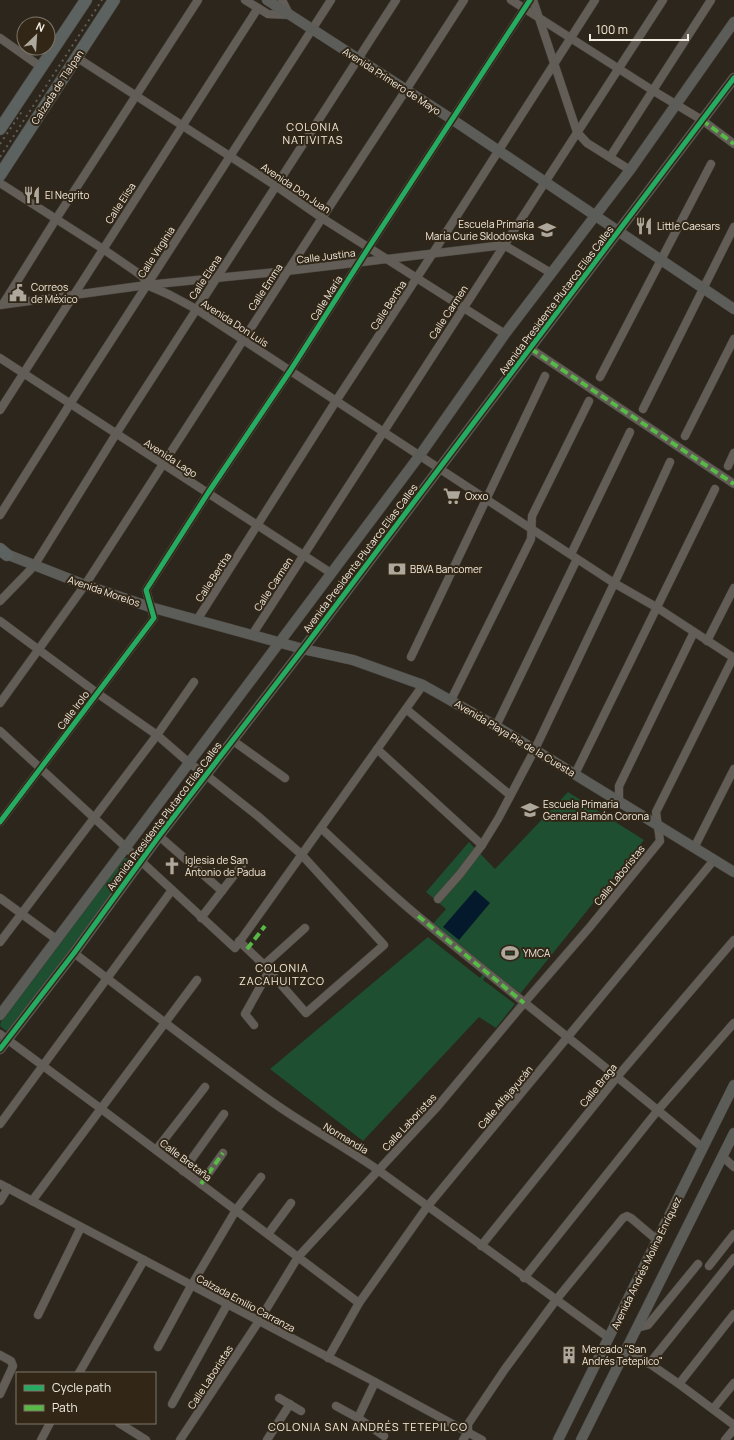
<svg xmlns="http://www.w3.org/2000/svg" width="734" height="1440" viewBox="0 0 734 1440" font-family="Manrope,sans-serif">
  <rect width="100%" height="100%" fill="#2c261d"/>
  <g fill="#1d4f30">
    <polygon points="568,792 644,840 520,994 489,971 483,980 515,1004 496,1028 479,1017 363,1141 270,1069 428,937 480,978 486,969 432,925 446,909 426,892 469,842 495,869"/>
    <polygon points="123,858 128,858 133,862 130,870 10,1029 6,1031 0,1026 1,1021"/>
  </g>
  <polygon fill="#04192c" points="475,890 490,903 459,940 443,927"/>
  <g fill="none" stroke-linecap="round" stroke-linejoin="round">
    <g stroke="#49433c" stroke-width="9">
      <g id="minor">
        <polyline points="245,0 268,14 290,15"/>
        <polyline points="282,0 289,14"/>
        <polyline points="511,0 652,90 702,120 734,144"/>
        <polyline points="533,0 577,132 587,143 630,170"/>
        <polyline points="0,38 41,67"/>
        <polyline points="76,57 276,186 322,218 505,334"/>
        <polyline points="610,157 711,0"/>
        <polyline points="0,183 103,249 135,271 143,277 147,285 170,295 196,309 614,583 656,607 734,658"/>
        <polyline points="3,304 56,219 198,0"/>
        <polyline points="0,305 147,285 287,271 504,245 551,273"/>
        <polyline points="531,349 734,484"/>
        <polyline points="0,358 331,573"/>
        <polyline points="600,377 711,164"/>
        <polyline points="643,409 734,227"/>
        <polyline points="0,410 258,8"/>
        <polyline points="685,436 734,339"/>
        <polyline points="728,466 734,453"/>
        <polyline points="0,515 70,404 331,0"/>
        <polyline points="571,554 630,432"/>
        <polyline points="0,601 34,566 116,434 396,0"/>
        <polyline points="197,620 336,401 433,253 595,0"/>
        <polyline points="0,621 97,693 157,735 188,762 206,775 259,817 301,854 384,945 306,1013 264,965 239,941"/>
        <polyline points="252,635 663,0"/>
        <polyline points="707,641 734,588"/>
        <polyline points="411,657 545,376"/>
        <polyline points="451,700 531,539 532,516 589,401"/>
        <polyline points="0,703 85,585 322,218 406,90 464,0"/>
        <polyline points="406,709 510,795"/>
        <polyline points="496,726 577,559"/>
        <polyline points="0,731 235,948 423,685"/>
        <polyline points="232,740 285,778"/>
        <polyline points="377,749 482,845"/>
        <polyline points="575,774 715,489"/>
        <polyline points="619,801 619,786 694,632"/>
        <polyline points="0,822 154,618 146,590 208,493 290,371 369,247 530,0"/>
        <path d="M321,828c32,30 64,61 98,89 94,78 191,152 284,231"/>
        <polyline points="159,836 222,891"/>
        <polyline points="694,848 734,769"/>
        <polyline points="0,898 56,939"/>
        <polyline points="438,899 460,874 482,845 498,819 535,749 620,571 670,462"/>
        <polyline points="201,918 242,865"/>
        <polyline points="0,942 157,735 194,682"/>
        <path d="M74,953c64,49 128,99 194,146 36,26 74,46 110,71l231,168"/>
        <polyline points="264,965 305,928"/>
        <polyline points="254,1025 245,1014 269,971"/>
        <polyline points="0,1034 100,1108 359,1303"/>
        <polyline points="0,1124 172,890"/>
        <polyline points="156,1150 205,1087"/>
        <polyline points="723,1157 734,1167"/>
        <polyline points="183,1171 224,1114"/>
        <polyline points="0,1184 375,1382 482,1440"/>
        <polyline points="201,1184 223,1153"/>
        <polyline points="0,1201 8,1188"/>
        <polyline points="32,1201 197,980"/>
        <polyline points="268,1234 291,1203"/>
        <polyline points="481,1246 617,1077 734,940"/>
        <polyline points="709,1266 734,1234"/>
        <polyline points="524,1278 658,1110 734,1023"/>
        <polyline points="38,1315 81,1227"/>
        <polyline points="637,1328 648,1325 698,1264"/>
        <polyline points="158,1347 191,1286 236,1210 261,1177"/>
        <polyline points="627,1348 679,1384 734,1425"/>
        <polyline points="0,1355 11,1361 13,1366 0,1394"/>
        <polyline points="328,1358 359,1303 427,1207 714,860"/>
        <polyline points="649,1364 734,1258"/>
        <polyline points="79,1373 144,1260"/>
        <polyline points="679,1384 734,1314"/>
        <polyline points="279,1398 301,1411"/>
        <polyline points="172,1404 227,1305"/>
        <polyline points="336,1406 358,1418 384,1436"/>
        <polyline points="713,1409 734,1383"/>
        <polyline points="358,1418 375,1382"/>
        <polyline points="119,1423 146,1440"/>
        <polyline points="41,1440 50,1423"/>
        <polyline points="180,1440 259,1321 298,1257 437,1107 524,1003 589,928 660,841 656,812 733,658"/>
        <polyline points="267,1440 290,1404"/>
        <polyline points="463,1440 468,1432 468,1424 505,1369 556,1300 623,1218 627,1216 631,1218 657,1240"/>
        <polyline points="725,1440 734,1429"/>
      </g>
    </g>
    <g stroke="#49433c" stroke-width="11">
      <g id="major">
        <polyline points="267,0 453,120 734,309"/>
        <polyline points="1,552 85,585 150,607 303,649 353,660 423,685 496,726 734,872"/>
        <polyline points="0,1015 420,455 505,334 630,170 734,22"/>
        <polyline points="0,1049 74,953 159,836 303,649 734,78"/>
        <polyline points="558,1440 734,1085"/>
        <polyline points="581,1440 734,1133"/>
      </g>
    </g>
    <g stroke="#49433c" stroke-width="13">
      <g id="highway">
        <polyline points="0,129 86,0"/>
        <polyline points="0,175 114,0"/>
        <polyline points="0,549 7,555"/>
      </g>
    </g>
    <use href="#minor" stroke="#625d56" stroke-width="8"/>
    <use href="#major" stroke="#5c5d59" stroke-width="10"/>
    <use href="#highway" stroke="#5b625f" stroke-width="12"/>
    <g stroke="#615c54" stroke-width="2" stroke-dasharray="2 4" stroke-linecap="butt">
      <polyline points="0,144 23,110"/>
      <polyline points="0,157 102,0"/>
    </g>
    <g stroke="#58b947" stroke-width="4" stroke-dasharray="8 4" stroke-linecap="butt">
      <polyline points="702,120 734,144"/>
      <polyline points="531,349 734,484"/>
      <polyline points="418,916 524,1003"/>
      <polyline points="247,949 265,926"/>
      <polyline points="201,1184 223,1153"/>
    </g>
    <g stroke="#322717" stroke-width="8">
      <g id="cycleway">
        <polyline points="0,822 154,618 146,590 208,493 290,371 369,247 530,0"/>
        <polyline points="0,1049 74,953 159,836 303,649 734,78"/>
      </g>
    </g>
    <use href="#cycleway" stroke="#26ab63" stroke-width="5"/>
  </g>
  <defs>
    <g id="restaurant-bare" transform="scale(1.38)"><path d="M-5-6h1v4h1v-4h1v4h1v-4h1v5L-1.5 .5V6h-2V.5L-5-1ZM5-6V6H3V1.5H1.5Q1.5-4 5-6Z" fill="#ada79c" stroke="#322717" stroke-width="2.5" paint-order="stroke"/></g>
    <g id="school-bare" transform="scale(1.38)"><path d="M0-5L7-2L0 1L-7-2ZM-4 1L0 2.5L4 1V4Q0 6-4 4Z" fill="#ada79c" stroke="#322717" stroke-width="2.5" paint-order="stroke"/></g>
    <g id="civic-bare" transform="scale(1.38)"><path d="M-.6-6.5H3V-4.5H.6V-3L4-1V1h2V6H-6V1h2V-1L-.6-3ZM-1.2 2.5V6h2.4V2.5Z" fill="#ada79c" stroke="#322717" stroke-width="2.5" paint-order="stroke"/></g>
    <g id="supermarket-bare" transform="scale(1.38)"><path d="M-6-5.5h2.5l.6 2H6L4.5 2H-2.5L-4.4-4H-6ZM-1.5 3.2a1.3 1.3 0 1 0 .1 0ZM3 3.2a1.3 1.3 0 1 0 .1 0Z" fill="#ada79c" stroke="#322717" stroke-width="2.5" paint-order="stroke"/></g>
    <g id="bank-bare" transform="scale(1.38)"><path d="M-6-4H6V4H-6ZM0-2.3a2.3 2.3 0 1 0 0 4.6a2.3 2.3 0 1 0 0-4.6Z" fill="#ada79c" stroke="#322717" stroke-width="2.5" paint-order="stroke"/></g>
    <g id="church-bare" transform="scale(1.38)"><path d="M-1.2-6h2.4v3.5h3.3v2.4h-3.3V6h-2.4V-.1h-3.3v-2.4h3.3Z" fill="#ada79c" stroke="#322717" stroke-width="2.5" paint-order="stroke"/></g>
    <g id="stadium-bare" transform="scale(1.38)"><path d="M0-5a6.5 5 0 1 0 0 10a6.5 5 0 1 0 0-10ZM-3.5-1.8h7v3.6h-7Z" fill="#ada79c" stroke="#322717" stroke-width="2.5" paint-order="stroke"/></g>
    <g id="building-bare" transform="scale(1.38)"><path d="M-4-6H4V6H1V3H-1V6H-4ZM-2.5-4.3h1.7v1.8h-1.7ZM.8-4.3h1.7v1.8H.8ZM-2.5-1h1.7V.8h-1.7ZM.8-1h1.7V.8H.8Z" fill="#ada79c" stroke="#322717" stroke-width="2.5" paint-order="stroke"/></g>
  </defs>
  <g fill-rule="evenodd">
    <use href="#restaurant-bare" x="32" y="195"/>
    <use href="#restaurant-bare" x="644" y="226"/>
    <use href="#school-bare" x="547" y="230"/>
    <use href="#civic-bare" x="18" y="293"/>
    <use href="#supermarket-bare" x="452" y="496"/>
    <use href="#bank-bare" x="397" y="569"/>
    <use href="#school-bare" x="530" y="810"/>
    <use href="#church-bare" x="172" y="866"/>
    <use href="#stadium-bare" x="510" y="953"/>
    <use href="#building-bare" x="569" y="1355"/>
  </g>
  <g text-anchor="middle" stroke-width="4" stroke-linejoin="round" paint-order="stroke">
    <g font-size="10" fill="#f3ece1" stroke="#322717">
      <text transform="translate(392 81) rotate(33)" y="4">Avenida Primero de Mayo</text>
      <text transform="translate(57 87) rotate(-57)" y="4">Calzada de Tlalpan</text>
      <text transform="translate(296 188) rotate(34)" y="4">Avenida Don Juan</text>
      <text transform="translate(120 203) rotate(-57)" y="4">Calle Elisa</text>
      <text transform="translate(156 252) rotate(-57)" y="4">Calle Virginia</text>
      <text transform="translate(326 256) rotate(-7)" y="4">Calle Justina</text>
      <text transform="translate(205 277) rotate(-57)" y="4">Calle Elena</text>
      <text transform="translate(265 287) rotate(-57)" y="4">Calle Emma</text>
      <text transform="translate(326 298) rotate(-58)" y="4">Calle María</text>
      <text transform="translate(556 300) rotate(-53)" y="4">Avenida Presidente Plutarco Elías Calles</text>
      <text transform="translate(388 305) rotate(-57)" y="4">Calle Bertha</text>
      <text transform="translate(448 312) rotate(-57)" y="4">Calle Carmen</text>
      <text transform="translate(235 323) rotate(33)" y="4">Avenida Don Luis</text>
      <text transform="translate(171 458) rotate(33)" y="4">Avenida Lago</text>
      <text transform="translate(360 558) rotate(-53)" y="4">Avenida Presidente Plutarco Elías Calles</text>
      <text transform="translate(213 577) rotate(-57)" y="4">Calle Bertha</text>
      <text transform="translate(273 584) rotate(-57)" y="4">Calle Carmen</text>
      <text transform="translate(104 591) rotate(19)" y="4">Avenida Morelos</text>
      <text transform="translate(73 710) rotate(-53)" y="4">Calle Irolo</text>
      <text transform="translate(515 738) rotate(31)" y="4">Avenida Playa Pie de la Cuesta</text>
      <text transform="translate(164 816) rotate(-53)" y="4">Avenida Presidente Plutarco Elías Calles</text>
      <text transform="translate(619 875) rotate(-51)" y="4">Calle Laboristas</text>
      <text transform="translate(598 1085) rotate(-51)" y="4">Calle Braga</text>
      <text transform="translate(505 1097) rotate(-50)" y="4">Calle Alfajayucán</text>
      <text transform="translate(409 1122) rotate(-47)" y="4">Calle Laboristas</text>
      <text transform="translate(346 1138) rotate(31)" y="4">Normandia</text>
      <text transform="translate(186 1160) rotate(37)" y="4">Calle Bretaña</text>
      <text transform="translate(646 1263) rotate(-64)" y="4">Avenida Andrés Molina Enríquez</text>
      <text transform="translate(246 1303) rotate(28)" y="4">Calzada Emilio Carranza</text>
      <text transform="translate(210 1377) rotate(-57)" y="4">Calle Laboristas</text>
    </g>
    <g font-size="10" fill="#f3ece1" stroke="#322717" text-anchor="start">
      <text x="45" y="199">El Negrito</text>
      <text x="534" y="228" text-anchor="end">Escuela Primaria<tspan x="534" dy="12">María Curie Sklodowska</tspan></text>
      <text x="657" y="230">Little Caesars</text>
      <text x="31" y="291">Correos<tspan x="31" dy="12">de México</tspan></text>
      <text x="465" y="500">Oxxo</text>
      <text x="410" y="573">BBVA Bancomer</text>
      <text x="543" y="808">Escuela Primaria<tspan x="543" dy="12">General Ramón Corona</tspan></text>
      <text x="185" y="864">Iglesia de San<tspan x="185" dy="12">Antonio de Padua</tspan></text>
      <text x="523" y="957">YMCA</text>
      <text x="582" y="1353">Mercado "San<tspan x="582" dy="12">Andrés Tetepilco"</tspan></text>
    </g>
    <g font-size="11" letter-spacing="1" fill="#f3ece1" stroke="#322717">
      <text x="313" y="131">COLONIA<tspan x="313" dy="13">NATIVITAS</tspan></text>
      <text x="282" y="972">COLONIA<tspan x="282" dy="13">ZACAHUITZCO</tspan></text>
      <text x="368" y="1431">COLONIA SAN ANDRÉS TETEPILCO</text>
    </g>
  </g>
  <rect x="16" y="1372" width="140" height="52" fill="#322717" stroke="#7f7668"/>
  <rect x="24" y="1385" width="20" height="6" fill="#26ab63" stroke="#7f7668"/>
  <text x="52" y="1392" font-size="12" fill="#f3ece1">Cycle path</text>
  <rect x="24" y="1405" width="20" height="6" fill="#58b947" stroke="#7f7668"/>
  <text x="52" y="1412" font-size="12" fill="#f3ece1">Path</text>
  <g transform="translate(36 36) rotate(25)"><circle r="19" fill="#322717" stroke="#7f7668"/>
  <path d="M0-3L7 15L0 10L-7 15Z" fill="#ada79c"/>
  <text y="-6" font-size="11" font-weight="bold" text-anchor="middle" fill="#f3ece1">N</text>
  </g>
  <path d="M590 34v6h98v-6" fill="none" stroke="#f3ece1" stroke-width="2"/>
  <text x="596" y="34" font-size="12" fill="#f3ece1" stroke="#322717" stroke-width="3" paint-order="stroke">100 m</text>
</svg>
